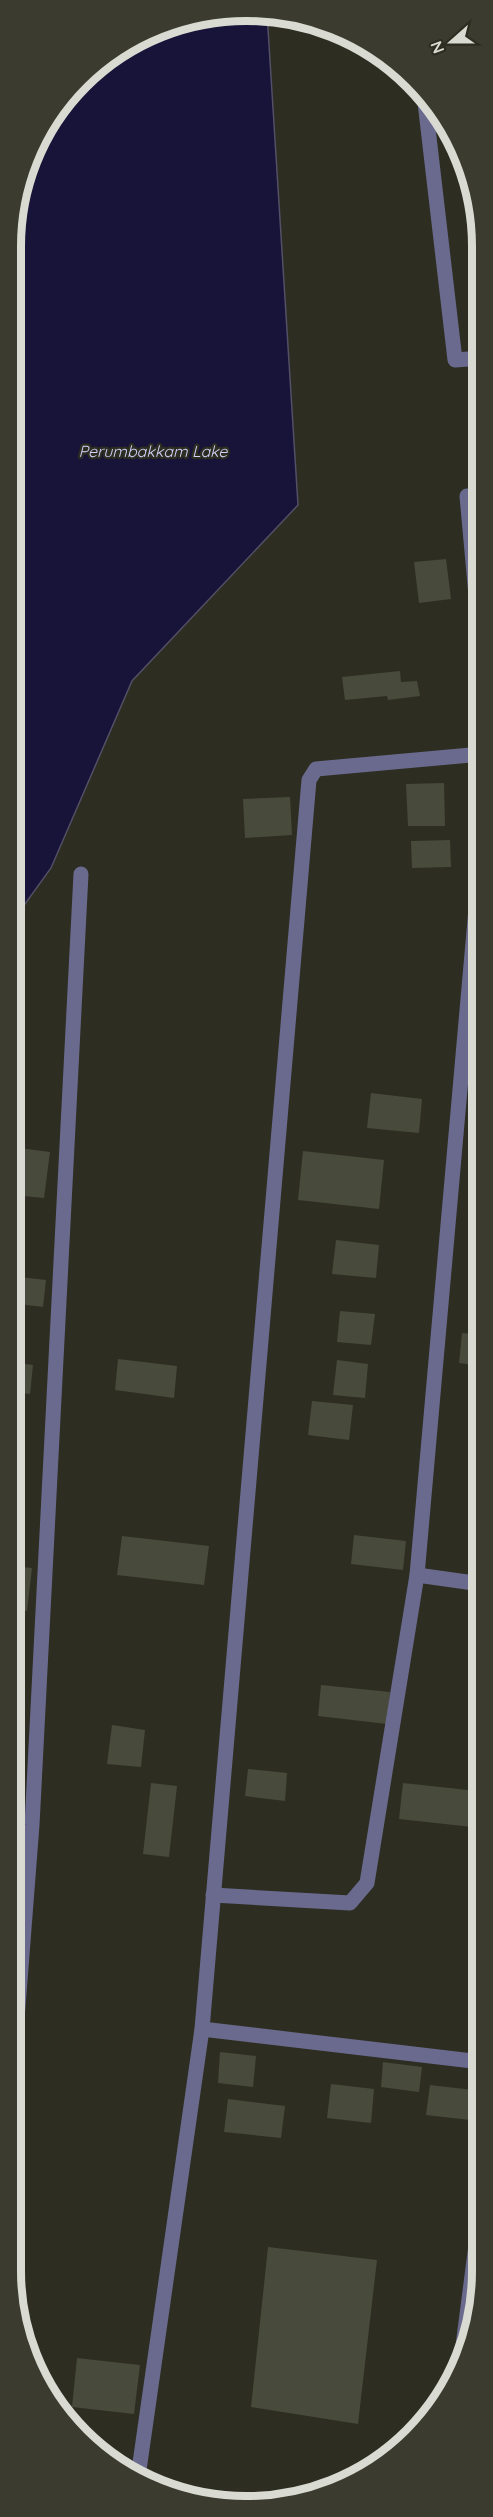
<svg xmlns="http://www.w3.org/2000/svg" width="493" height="2517" viewBox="0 0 493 2517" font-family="Quicksand,sans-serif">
  <rect width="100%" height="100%" fill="#2d2e21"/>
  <polygon fill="#181338" stroke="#524f66" stroke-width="1.5" points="267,13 298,505 132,681 51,868 12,922 12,216 42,129 103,59 185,19"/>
  <g fill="#484a3b">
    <polygon points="446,559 451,599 419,603 414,562"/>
    <polygon points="400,671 401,682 417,681 420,696 388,700 387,696 345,700 342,677"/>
    <polygon points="444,783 445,826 408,826 406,784"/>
    <polygon points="290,797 292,835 245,838 243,799"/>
    <polygon points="450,840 451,867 412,868 411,841"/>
    <polygon points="371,1093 422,1099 419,1133 367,1128"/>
    <polygon points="12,1147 50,1152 44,1198 12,1195"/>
    <polygon points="303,1151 384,1160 379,1209 298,1200"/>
    <polygon points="336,1240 379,1245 376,1278 332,1274"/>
    <polygon points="11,1276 46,1280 43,1307 11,1303"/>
    <polygon points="477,1277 481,1277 481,1311 474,1310"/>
    <polygon points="340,1311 375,1314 371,1345 337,1342"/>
    <polygon points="462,1333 481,1335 481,1366 459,1363"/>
    <polygon points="118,1359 177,1366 174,1398 115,1390"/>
    <polygon points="337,1360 368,1364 365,1398 333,1395"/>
    <polygon points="11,1362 33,1365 30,1394 11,1392"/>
    <polygon points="312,1401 353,1405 349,1440 308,1435"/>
    <polygon points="11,1491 25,1492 22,1521 11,1520"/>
    <polygon points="354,1535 406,1541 403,1570 351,1564"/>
    <polygon points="122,1536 209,1546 204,1585 117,1575"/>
    <polygon points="11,1566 32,1568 27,1611 11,1609"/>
    <polygon points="321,1685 390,1692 387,1724 318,1716"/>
    <polygon points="112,1725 145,1730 141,1767 107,1764"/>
    <polygon points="248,1769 287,1773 285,1801 245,1796"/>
    <polygon points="151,1783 177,1786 169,1857 143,1854"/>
    <polygon points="403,1783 477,1791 472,1827 399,1819"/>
    <polygon points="470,1884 481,1885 481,1908 468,1907"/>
    <polygon points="220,2052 256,2056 253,2087 218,2083"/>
    <polygon points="383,2062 422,2067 419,2092 381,2087"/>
    <polygon points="331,2084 374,2089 371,2123 327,2118"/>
    <polygon points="430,2085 473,2090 470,2120 426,2115"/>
    <polygon points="228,2099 285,2106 281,2138 224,2132"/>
    <polygon points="268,2247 377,2260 358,2424 251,2407"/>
    <polygon points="77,2358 140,2365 134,2414 72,2407"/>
  </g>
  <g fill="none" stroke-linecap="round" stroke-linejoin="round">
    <g stroke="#6a6a8f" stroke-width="15">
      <polyline points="424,94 455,360 482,358"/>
      <polyline points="467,496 482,662"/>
      <polyline points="417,1575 481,1584"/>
      <polyline points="213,1895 350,1903 367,1883 417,1575 482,841"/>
      <polyline points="202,2029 481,2062"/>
      <polyline points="11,2097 32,1825 81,874"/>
      <polyline points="460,2369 481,2206"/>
      <polyline points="138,2477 202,2029 309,780 316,769 482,754"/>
    </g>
  </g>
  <g text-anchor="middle" stroke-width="4.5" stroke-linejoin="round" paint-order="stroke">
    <g font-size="16" font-style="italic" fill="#d1d1fc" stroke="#2d2e21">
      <text x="153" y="457">Perumbakkam Lake</text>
    </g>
  </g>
  <path d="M0 0H493V2517H0ZM246 21H247A225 225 0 0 1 472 246V2271A225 225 0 0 1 247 2496H246A225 225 0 0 1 21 2271V246A225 225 0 0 1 246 21Z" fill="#3b3c2f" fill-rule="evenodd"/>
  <path fill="none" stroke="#d9dad1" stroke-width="8" d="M246 21H247A225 225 0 0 1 472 246V2271A225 225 0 0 1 247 2496H246A225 225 0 0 1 21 2271V246A225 225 0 0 1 246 21Z"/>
  <g transform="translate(451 42) rotate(249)" stroke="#2d2e21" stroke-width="4.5" paint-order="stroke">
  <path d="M0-4.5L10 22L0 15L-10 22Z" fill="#d9dad1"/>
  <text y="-9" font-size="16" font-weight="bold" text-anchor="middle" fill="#d9dad1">N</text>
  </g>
</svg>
